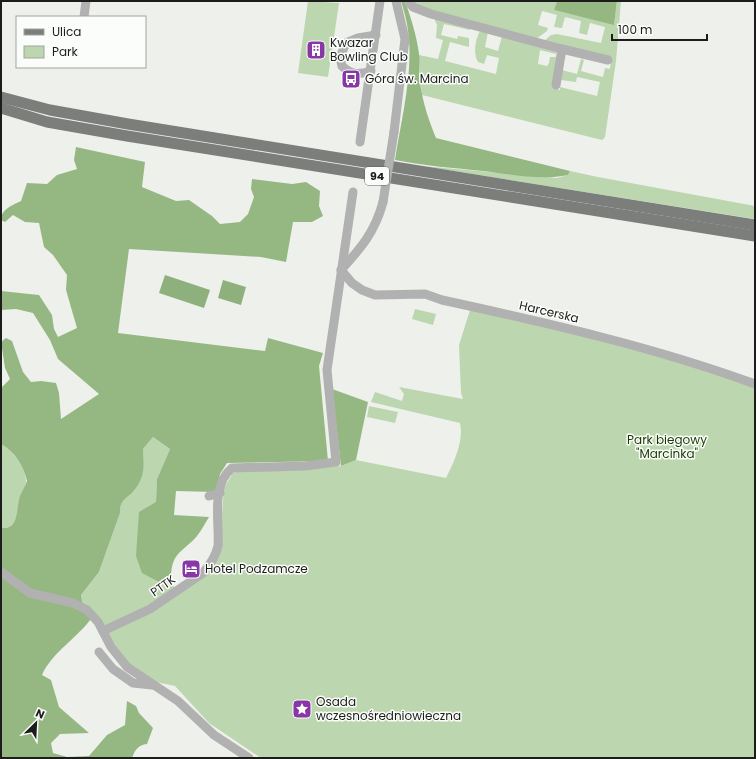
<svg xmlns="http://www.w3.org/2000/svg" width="756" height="759" viewBox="0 0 756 759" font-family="Poppins,sans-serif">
  <rect width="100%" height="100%" fill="#eef0ec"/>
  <g fill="#bcd6af">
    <polygon points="308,1 339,3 328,77 298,73"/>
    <path d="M410,1h147l-3,9 60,14 3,-23h4l-5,60 -11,76 -3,3 -180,-45 -3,-26v-14l19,4 5,-19 -7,-2 1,-13 -3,-7 37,9 -1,3 -26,-6 -3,11 16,4 1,-3 11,2v9l-19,-5 -5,19 51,13 3,-16 -12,-3 -3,9 -6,-2c-5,-9 -3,-22 2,-31l8,1 -3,15 13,4 4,-15 55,14 -1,4 -16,-4 -2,14 9,2 2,-3 1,-6h6l-3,31 7,2v-3l37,9 3,-14 -23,-5 -1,5 -15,-2 1,-10 15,4 4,-15 3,1 -3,11 22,6 2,-9 5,1 1,-10 -68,-17 8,-7 6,-1 44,9 4,-16 -15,-4 -3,12 -8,-2 2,-12 -16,-4 -3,11 -8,-1 3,-12 -15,-4 -4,14 10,3 -1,3 -11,8 -94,-24z"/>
    <polygon points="422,166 557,178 568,175 570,171 598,177 755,206 755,219"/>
    <path d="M471,307l122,28 162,49v374h-494l-52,-35 -34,-37 -24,-5 -27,-20 -16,-28 75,-45 36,-37 5,-63 9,-15 15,-4h47l46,-3 15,-6 90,18c8,-16 18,-37 14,-55l-89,-21 4,-10 27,9 2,-7 -5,-7 64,12 -2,-6 -2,-48z"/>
    <polygon points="415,309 436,314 433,325 412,319"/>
    <polygon points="369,406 398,412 395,423 367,417"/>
    <path d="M153,437l17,12 -13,30 -1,23 5,81 10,-3 5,12 -73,39 -20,-24 -2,-12 18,-23 21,-59c0,-17 9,-14 16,-25 8,-12 8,-25 7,-39z"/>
    <path d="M1,444c11,6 25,23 25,37 0,5 -3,12 -4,18 -4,11 -5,31 -21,29z"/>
  </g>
  <g fill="#95b883">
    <path d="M401,1h4c6,17 12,36 14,53 1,5 0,11 0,16 1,24 8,46 17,68l134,33 -2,4c-27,6 -58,-1 -85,-4 -29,-3 -58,-5 -88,-11 6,-40 19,-89 13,-129 -1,-10 -4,-20 -7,-30z"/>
    <polygon points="557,1 617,1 614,25 554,10"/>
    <path d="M76,147l69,15 -3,25 34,14 13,-1 23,16 8,8 20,-2 8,-8 6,-17 -3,-8 1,-10 40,5 14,-2 14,9 -1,15 4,10 -11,6h-19l-7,40 -25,-5 -132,-8 -11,84 147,18 3,-13 55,15 -4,13 9,95 -101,2 -7,11 -4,18 -40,-1 -2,24 35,2c-4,6 -7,13 -12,19 -16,18 -26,16 -26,44l-10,3 -19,-10 -6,-17 3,-44 17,-10 1,-23 13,-30 -17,-12 -10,12c1,14 2,27 -7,39 -7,11 -16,9 -16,25l-21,59 -18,23 2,12 10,9c-15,22 -41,36 -51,59l9,5 8,27 30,26 -29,1 -9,9 2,10 14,4 22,-1 18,-21 18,-10 2,-24 9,5 3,7 14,15 -6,16c-9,1 -12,6 -15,14h-131v-230c19,2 15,-21 19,-32 2,-5 5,-9 7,-15 -3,-15 -13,-30 -26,-37v-56l9,-9 -5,-11 -4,-26 5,-4 6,3 11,31 8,10 10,-1 15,2 3,10 2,26 38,-25 -41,-35 -8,-19 -17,-27 -17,-4 -15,1v-19l38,4 13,20 2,14 4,8 19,-9 -11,-38 1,-15 -14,-20 -9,-8 -5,-24 -14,-1 -12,-7 -8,7 -4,-2c0,-11 12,-15 20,-19l6,-18 20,1 10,-9 20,-6 -3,-9z"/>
    <polygon points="332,389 368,402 356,460 341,466"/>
  </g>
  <g fill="#8eb07c">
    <polygon points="165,275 210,290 204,308 159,293"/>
    <polygon points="223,280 246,287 241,305 218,298"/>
  </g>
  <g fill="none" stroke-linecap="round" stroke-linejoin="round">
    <g stroke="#b0b1b0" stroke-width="9">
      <polyline points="408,1 413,7 431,14 562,49 556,85"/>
      <polyline points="84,17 86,1"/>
      <polyline points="562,49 608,60"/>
      <path d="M371,71c-12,4 -20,4 -29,-5l-2,-9 6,-14 12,-5 18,-3"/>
      <polyline points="394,132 405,39 396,1"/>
      <polyline points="360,142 380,1"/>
      <path d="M341,270l11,13 10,7 13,5 50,-1 17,6c106,23 212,47 313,84"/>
      <path d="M341,270c20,-22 34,-38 42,-68"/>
      <polyline points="209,496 220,493"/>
      <polyline points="1,572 30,593 73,603 87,610 98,622 111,647 127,667 178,701 214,735 249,758"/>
      <path d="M103,631l47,-22 53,-36c6,-7 13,-18 15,-27 2,-23 -8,-60 14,-78l73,-2 31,-4 -9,-92 26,-178"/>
      <polyline points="99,652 113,669 133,683 152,685"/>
    </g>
    <g stroke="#7c7e7b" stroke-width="11">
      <polyline points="1,97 50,110 128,124 755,225"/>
      <polyline points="1,108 47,122 127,136 755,236"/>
    </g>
    <polyline stroke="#b0b1b0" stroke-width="9" points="383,202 394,132"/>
  </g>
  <defs>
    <g id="building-square" transform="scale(1)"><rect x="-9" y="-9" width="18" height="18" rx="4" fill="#8737a6" stroke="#fbfdfa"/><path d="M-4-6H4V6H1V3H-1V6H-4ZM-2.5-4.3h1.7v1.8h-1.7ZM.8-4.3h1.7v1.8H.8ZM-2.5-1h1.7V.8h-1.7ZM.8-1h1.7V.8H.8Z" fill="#fff"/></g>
    <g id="bus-square" transform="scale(1)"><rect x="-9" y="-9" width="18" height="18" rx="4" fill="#8737a6" stroke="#fbfdfa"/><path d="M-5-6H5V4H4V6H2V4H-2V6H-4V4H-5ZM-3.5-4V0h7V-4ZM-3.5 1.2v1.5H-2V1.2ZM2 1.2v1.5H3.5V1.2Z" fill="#fff"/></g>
    <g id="hotel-square" transform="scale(1)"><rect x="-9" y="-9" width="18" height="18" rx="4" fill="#8737a6" stroke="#fbfdfa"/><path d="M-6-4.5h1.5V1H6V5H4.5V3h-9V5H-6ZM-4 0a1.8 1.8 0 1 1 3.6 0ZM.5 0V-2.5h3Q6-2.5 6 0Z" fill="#fff"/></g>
    <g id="sight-square" transform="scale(1)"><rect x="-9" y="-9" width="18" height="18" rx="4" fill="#8737a6" stroke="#fbfdfa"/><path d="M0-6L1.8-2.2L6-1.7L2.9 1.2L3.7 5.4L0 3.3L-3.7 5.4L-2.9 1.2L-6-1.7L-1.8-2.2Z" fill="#fff"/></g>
  </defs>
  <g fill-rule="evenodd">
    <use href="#building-square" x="316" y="50"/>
    <use href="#bus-square" x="351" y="79"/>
    <use href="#hotel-square" x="191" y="569"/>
    <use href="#sight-square" x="302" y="709"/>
  </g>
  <g text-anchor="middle" stroke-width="3" stroke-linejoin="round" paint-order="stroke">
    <rect fill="#fbfdfa" stroke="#5e605e" stroke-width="1" x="365" y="167" width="24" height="18" rx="3"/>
    <g font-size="11" font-weight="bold" fill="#1b1c1b">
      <text x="377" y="180">94</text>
    </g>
    <g font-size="12" fill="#1b1c1b" stroke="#fbfdfa" text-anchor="start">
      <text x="330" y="47">Kwazar<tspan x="330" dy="14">Bowling Club</tspan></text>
      <text x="365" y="83">Góra św. Marcina</text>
      <text x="205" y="573">Hotel Podzamcze</text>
      <text x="316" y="706">Osada<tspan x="316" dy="14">wczesnośredniowieczna</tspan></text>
    </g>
    <g font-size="12" fill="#1b1c1b" stroke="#fbfdfa">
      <text transform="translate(549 312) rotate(13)" y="4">Harcerska</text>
      <text transform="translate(163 586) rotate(-35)" y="4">PTTK</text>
    </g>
    <g font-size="12" fill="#193900" stroke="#fbfdfa">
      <text x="667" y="444">Park biegowy<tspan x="667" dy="14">"Marcinka"</tspan></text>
    </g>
  </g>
  <rect width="756" height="759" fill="none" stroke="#1b1c1b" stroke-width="4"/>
  <rect x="16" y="16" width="130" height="52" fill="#fbfdfa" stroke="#a1a3a1"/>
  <rect x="24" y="29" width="20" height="6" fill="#7c7e7b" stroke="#a1a3a1"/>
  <text x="52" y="36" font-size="12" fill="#1b1c1b">Ulica</text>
  <rect x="24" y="46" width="20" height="12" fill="#bcd6af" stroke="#a1a3a1"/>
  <text x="52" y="56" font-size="12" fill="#1b1c1b">Park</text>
  <g transform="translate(36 723) rotate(24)" stroke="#fbfdfa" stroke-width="3" paint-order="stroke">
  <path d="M0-3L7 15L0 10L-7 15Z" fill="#1b1c1b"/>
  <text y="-6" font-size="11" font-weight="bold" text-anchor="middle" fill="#1b1c1b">N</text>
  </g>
  <path d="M612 34v6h95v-6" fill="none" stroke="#1b1c1b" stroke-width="2"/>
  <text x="618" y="34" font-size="12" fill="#1b1c1b" stroke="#fbfdfa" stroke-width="3" paint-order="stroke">100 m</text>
</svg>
